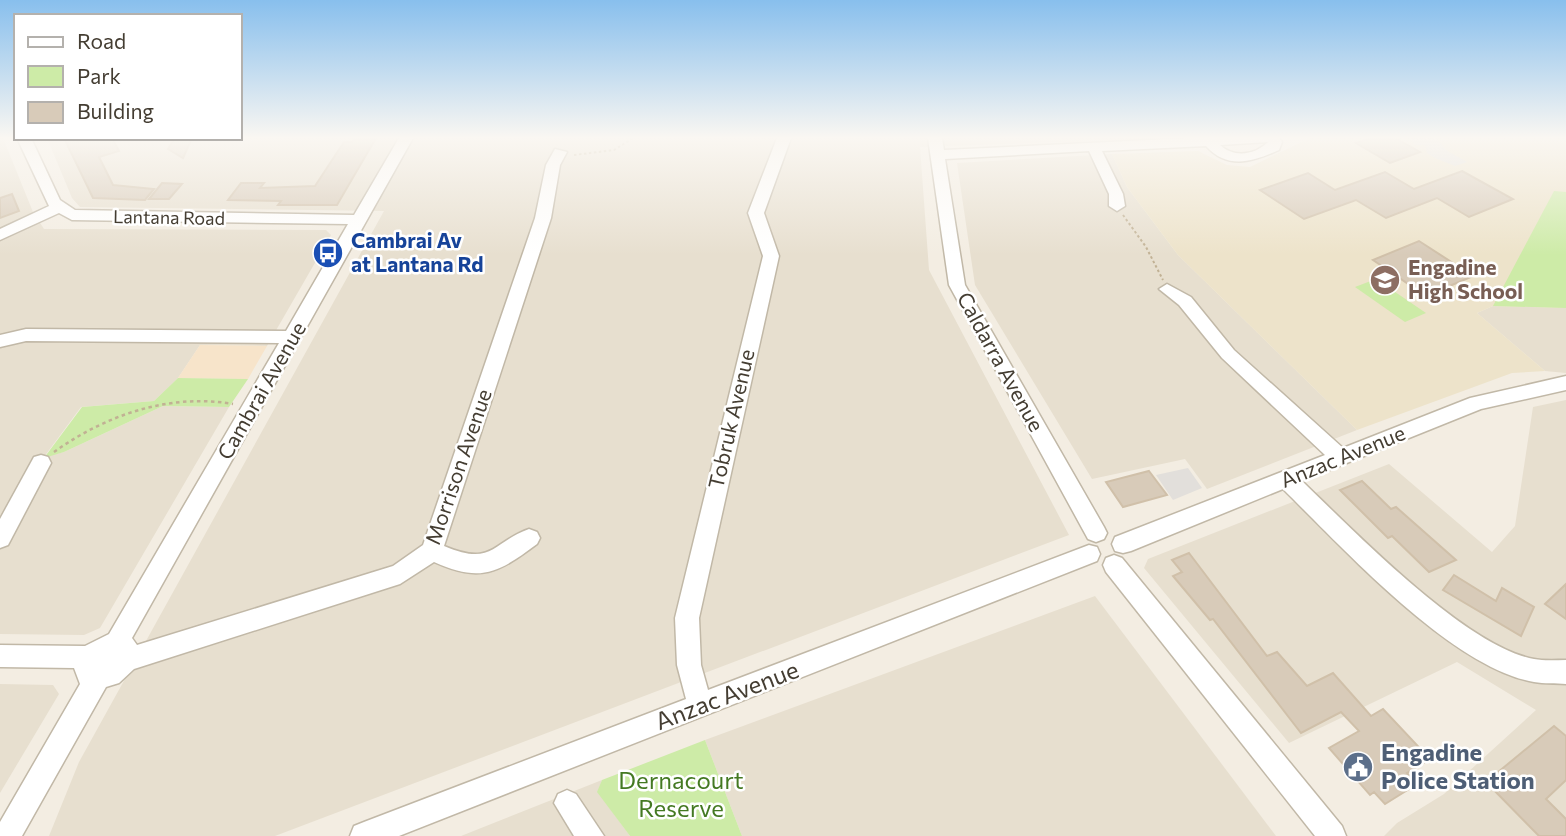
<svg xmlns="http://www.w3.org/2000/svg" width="1566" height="836" viewBox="0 0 1566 836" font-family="Commissioner,sans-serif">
  <rect width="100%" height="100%" fill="#f3ede2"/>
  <g fill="#e7dfcf">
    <polygon points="0,138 3,138 33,212 44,229 326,230 331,235 267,346 200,345 178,378 154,401 81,407 44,457 64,452 163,406 229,407 100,628 84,635 0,634"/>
    <polygon points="47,138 1168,138 920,147 929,270 1069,535 275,836 49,836 79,762 384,211 80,207 72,198"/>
    <polygon points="1112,154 1127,187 1178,255 1357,430 1207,489 1185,459 1092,479 975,285 957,163"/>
    <polygon points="1493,306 1566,308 1566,373 1545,371 1477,313"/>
    <polygon points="1566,400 1566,836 1384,836 1397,823 1444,794 1536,710 1457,662 1289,743 1144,568 1148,559 1389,464 1492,552 1515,526 1533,407"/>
    <polygon points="1095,596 1276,836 742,836 705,740"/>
    <polygon points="0,684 53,685 59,694 0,793"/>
    <polygon points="602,780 598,792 630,836 461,836"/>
  </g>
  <polygon fill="#f7e4ca" points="200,345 267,346 248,379 178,378"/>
  <polygon fill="#ede3ca" points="1310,138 1566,138 1566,308 1493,306 1477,313 1545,371 1512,373 1357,430 1178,255 1127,187 1112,154 1198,151 1227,165 1250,167"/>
  <g fill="#cdeba7">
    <polygon points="1554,191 1566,192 1566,308 1493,306"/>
    <polygon points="1376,279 1426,313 1405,322 1355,287"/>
    <polygon points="178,378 248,379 229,407 163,406 64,452 44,458 82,407 154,401"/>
    <polygon points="705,740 742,836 630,836 597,792 602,780"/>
  </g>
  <g fill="#e2dfdb">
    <polygon points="1410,138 1437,138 1446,150 1467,162 1455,166 1435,158 1427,153 1425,145 1415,145"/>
    <polygon points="1188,468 1202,488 1173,500 1156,475"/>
  </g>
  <g fill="#d8cbb9" stroke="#d0c0a9" stroke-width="2">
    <polygon points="64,138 112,138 119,151 99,157 113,185 154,189 145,200 93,198"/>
    <polygon points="175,138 192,138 183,158 168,149"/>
    <polygon points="355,138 376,138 337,205 278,205 281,201 228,200 241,183 264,183 260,188 315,186 344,142 352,142"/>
    <polygon points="1371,138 1395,138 1420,152 1390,163 1356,143"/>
    <polygon points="1462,171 1513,199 1469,217 1437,198 1386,218 1356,200 1304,219 1260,190 1308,173 1335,190 1385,172 1414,189"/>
    <polygon points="162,183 182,184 169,199 149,199"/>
    <polygon points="12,194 19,211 0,218 0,198"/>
    <polygon points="1419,241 1473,276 1426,296 1373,260"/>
    <polygon points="1149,471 1167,495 1123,507 1106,482"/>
    <polygon points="1362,481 1391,509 1396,507 1456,560 1429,572 1392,536 1388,538 1340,490"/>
    <polygon points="1189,553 1267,656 1277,652 1307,686 1333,673 1371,716 1383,709 1430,759 1407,773 1417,784 1385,804 1374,792 1370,795 1329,748 1359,731 1341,712 1301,733 1213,619 1210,620 1173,576 1182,572 1172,560"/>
    <polygon points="1454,575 1496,601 1502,588 1534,607 1521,636 1443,590"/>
    <polygon points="1566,584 1566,619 1545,604"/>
    <polygon points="1554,726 1566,736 1566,780 1546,799 1566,819 1566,836 1539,836 1486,782"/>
  </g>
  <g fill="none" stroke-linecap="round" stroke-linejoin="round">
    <g stroke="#c1b8a7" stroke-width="3">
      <g id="minor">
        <path d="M17,138h14l29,62 15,10 279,5 45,-77h14l-281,500 5,7 256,-79 30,-21 112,-327 11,-53 9,-16 12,3 -7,13 -9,53 -107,328c49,21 48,-4 85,-17l8,3 3,6 -3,6c-39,29 -56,39 -103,18l-34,22 -266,85 -15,14 -13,4 -84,149h-22v-14l80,-138 -6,-16 -74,-1v-22l85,1 24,-12 170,-291 -253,-2 -26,6v-12l26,-6 260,2 62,-107 -276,-4 -13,-7 -59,27v-11l49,-23z"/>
        <polygon points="777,138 791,138 764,213 779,256 699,618 701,665 708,690 1089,545 1097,547 1100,554 1097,561 399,836 350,836 354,826 364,822 686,699 677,665 675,618 763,256 748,213"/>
        <path d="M928,138h14l2,12 247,-12h88l3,4 -3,8c-27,12 -51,20 -73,-4l-104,5 21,43 2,12 -8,5 -8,-5v-12l-20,-43 -144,8 20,126 139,242 3,6 -3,6 -8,3 -8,-3 -139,-254zM1268,142c-13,13 -34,16 -48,3z"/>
        <path d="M1167,284l24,13 43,53 109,98 127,-50 96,-22v14l-85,19 -179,72c51,49 164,166 232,178 10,2 22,1 32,1v24c-10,-1 -22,0 -32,-2 -82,-14 -192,-135 -251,-193l-152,62 -8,2 -8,-2 -3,-7 3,-7 210,-82 -103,-97 -43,-53 -20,-16z"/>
        <polygon points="41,455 48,457 51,463 8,545 0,548 0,519 34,457"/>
        <polygon points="1114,555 1122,558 1342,826 1346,836 1315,836 1106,572 1103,565 1106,558"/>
        <polygon points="567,790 576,794 604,836 574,836 554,803 558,794"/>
      </g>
    </g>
    <g stroke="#c1b194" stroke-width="2" stroke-dasharray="2.5 2.5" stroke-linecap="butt">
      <polyline points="574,155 614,150 633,138"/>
      <polyline points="1123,215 1146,247 1163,280"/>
    </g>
    <path stroke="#c1b194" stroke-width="2.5" stroke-dasharray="3.5 3.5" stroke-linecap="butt" d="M54,452c52,-37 115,-59 179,-48"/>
    <use href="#minor" fill="#fff" fill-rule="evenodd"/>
  </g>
  <linearGradient id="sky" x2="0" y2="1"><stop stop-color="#88bfed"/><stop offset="0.54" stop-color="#faf7f2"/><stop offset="1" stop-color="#faf7f2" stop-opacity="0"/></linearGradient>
  <rect width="1566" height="255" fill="url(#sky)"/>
  <defs>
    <g id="bus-disc" transform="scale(1.575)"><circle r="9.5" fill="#1a4fb4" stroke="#fff"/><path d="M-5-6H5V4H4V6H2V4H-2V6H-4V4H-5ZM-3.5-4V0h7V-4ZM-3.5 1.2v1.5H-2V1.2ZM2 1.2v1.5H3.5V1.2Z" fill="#fff"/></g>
    <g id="school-disc" transform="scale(1.575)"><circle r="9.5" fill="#8d6e63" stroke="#fff"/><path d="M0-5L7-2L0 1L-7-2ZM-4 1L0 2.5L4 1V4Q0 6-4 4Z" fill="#fff"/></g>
    <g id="civic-disc" transform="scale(1.575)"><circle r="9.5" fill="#5c6f8a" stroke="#fff"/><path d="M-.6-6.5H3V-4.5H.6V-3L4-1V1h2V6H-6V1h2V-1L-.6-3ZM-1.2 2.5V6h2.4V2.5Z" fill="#fff"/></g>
  </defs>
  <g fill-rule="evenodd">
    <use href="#bus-disc" x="328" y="253"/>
    <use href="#school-disc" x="1385" y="280"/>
    <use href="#civic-disc" x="1358" y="767"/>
  </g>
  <g text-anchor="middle" stroke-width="5" stroke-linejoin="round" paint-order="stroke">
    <g font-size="18" fill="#443d32" stroke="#fff">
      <text transform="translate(169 218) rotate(1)" y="6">Lantana Road</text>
    </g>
    <g font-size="21" font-weight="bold" fill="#164399" stroke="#fff" text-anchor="start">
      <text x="351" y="248">Cambrai Av<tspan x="351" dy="24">at Lantana Rd</tspan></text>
    </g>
    <g font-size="21" font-weight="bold" fill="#785e54" stroke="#fff" text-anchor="start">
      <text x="1408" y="275">Engadine<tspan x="1408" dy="24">High School</tspan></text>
    </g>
    <g font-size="21" fill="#443d32" stroke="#fff">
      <text transform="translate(1000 362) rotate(61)" y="7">Caldarra Avenue</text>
      <text transform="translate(262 391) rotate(-60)" y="7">Cambrai Avenue</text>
      <text transform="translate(732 419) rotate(-77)" y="7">Tobruk Avenue</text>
      <text transform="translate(1343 457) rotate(-22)" y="7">Anzac Avenue</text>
      <text transform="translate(459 467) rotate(-71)" y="7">Morrison Avenue</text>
    </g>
    <g font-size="24" fill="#443d32" stroke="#fff">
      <text transform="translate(727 696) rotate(-21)" y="8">Anzac Avenue</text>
    </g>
    <g font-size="24" font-weight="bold" fill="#4e5e75" stroke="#fff" text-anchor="start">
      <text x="1381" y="761">Engadine<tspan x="1381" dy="28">Police Station</tspan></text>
    </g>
    <g font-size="24" fill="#447922" stroke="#fff">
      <text x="681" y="789">Dernacourt<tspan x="681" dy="28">Reserve</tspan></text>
    </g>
  </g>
  <rect x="14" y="14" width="228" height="126" fill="#ffffff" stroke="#b4b1ad" stroke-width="2"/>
  <rect x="28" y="37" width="35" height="10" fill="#ffffff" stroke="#b4b1ad" stroke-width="2"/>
  <text x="77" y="49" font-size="21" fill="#443d32">Road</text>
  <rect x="28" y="66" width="35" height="21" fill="#cdeba7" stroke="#b4b1ad" stroke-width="2"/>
  <text x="77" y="84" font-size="21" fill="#443d32">Park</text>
  <rect x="28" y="102" width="35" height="21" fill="#d8cbb9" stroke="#b4b1ad" stroke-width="2"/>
  <text x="77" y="119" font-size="21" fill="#443d32">Building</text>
</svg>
